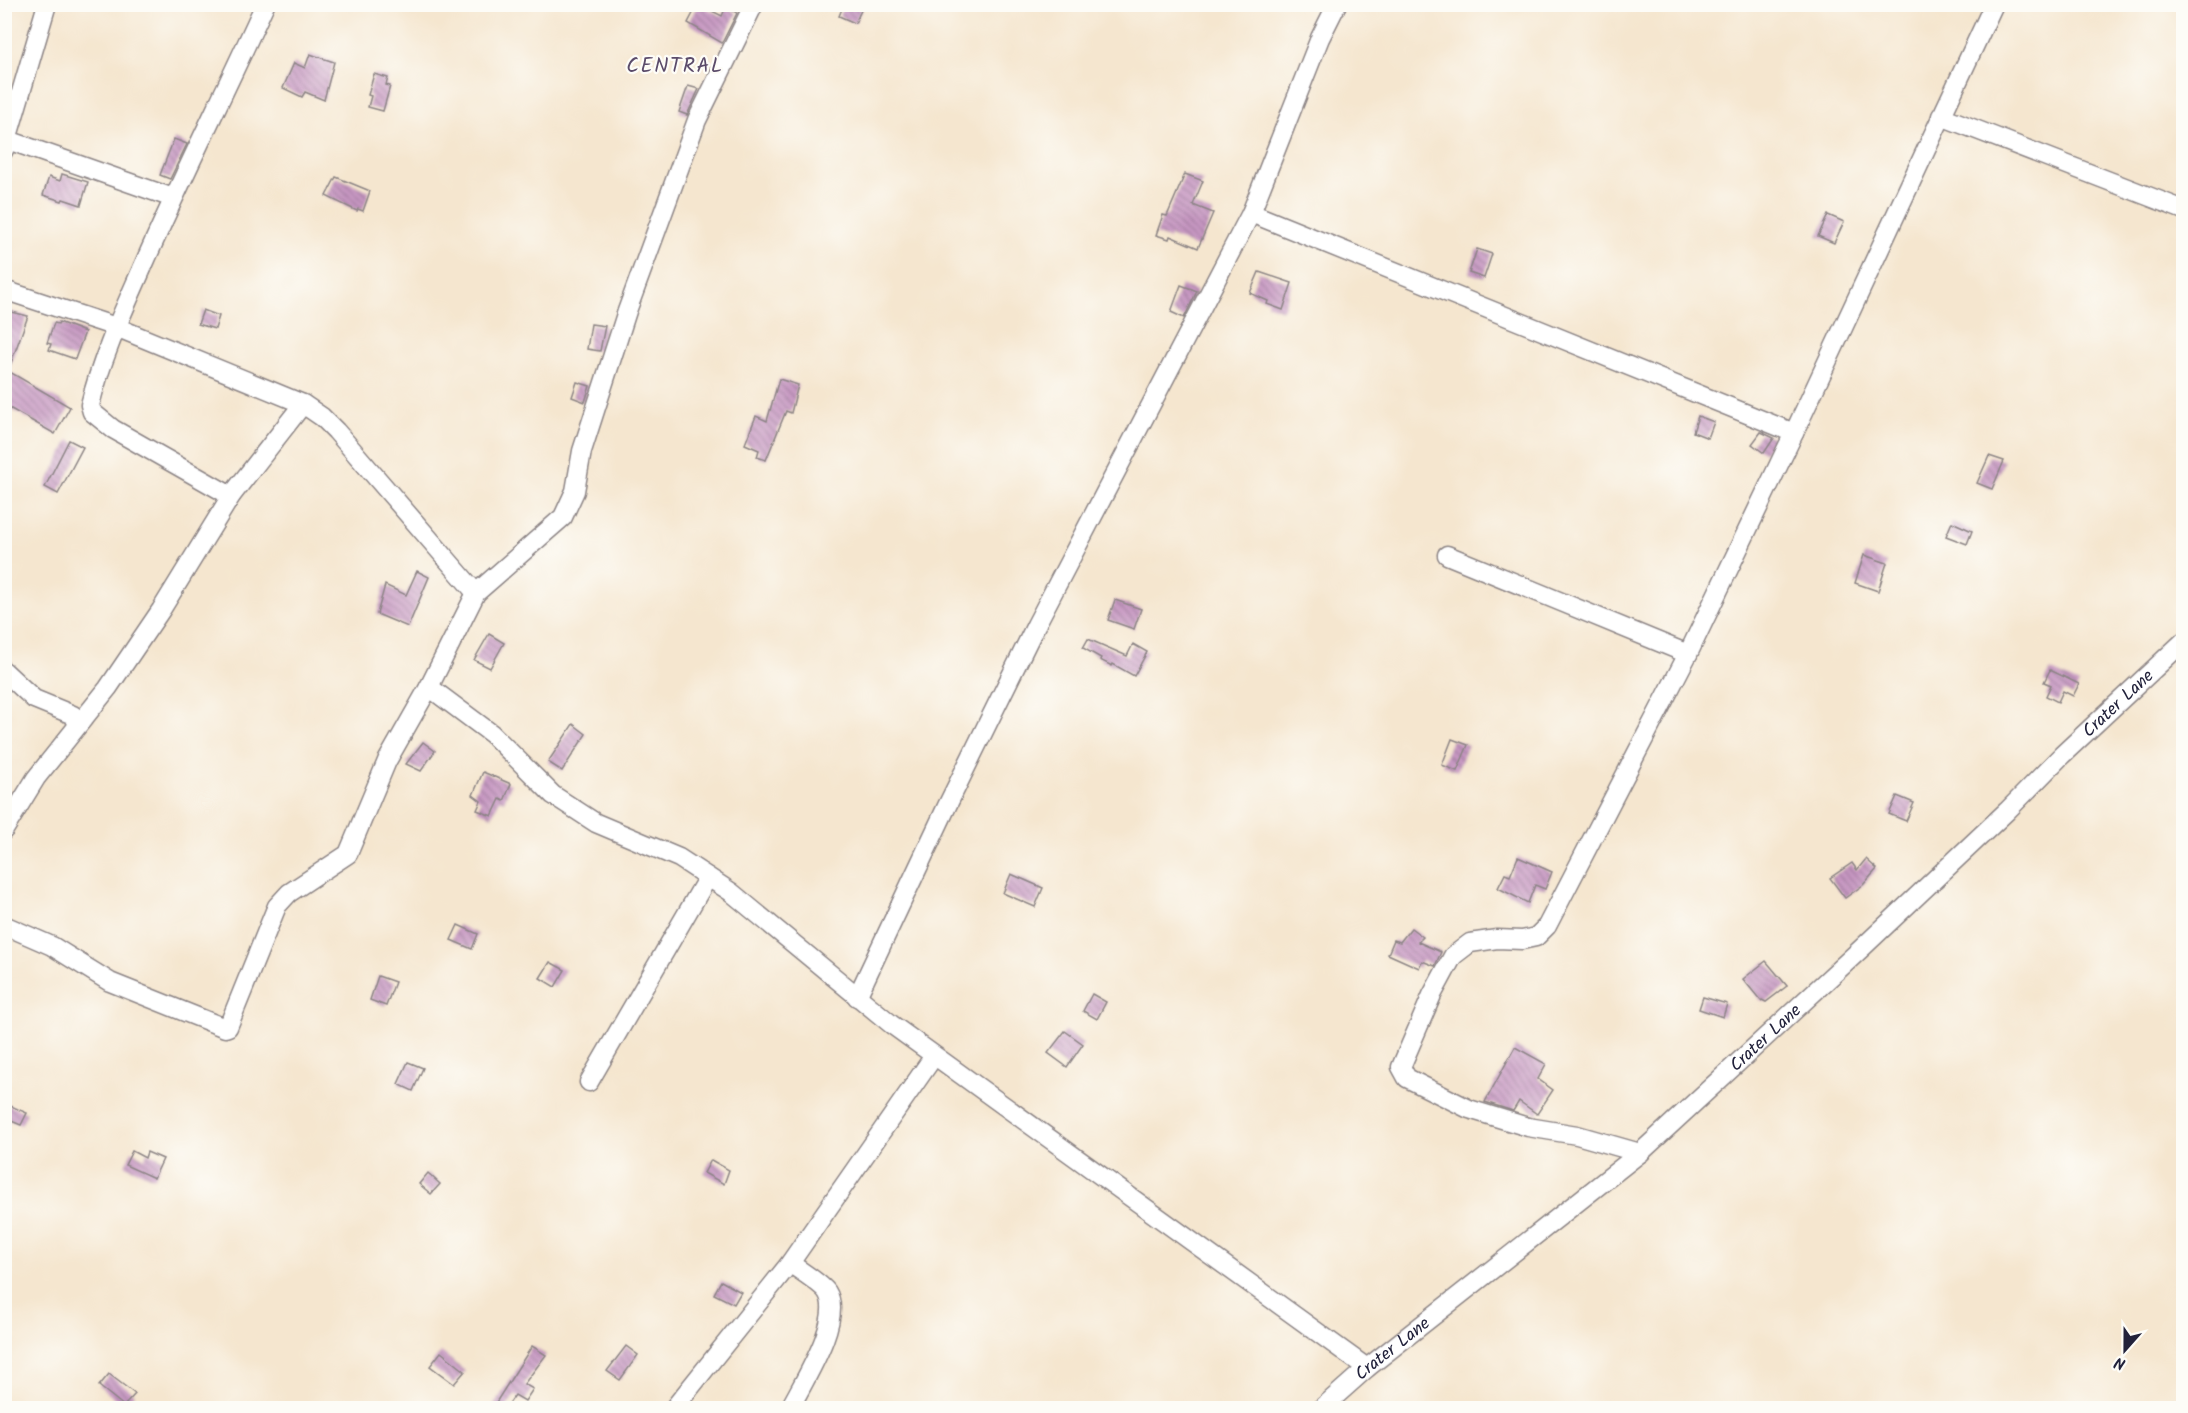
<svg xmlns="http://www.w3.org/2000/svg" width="2188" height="1413" viewBox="0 0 2188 1413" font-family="Kalam,sans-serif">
  <defs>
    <pattern id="building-back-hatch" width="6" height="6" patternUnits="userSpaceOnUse" patternTransform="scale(1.5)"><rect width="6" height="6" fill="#c696c1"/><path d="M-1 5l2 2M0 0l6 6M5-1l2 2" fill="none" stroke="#a07a9e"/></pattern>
  </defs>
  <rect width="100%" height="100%" fill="#fdfcf7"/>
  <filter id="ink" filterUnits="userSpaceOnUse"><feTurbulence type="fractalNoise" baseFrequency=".0167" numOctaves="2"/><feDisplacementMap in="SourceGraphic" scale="12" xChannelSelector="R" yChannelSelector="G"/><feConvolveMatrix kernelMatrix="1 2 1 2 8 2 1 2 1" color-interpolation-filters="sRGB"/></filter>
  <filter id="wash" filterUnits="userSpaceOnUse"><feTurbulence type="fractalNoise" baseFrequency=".008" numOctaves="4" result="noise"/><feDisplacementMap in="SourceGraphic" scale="24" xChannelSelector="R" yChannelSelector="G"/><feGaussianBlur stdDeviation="1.35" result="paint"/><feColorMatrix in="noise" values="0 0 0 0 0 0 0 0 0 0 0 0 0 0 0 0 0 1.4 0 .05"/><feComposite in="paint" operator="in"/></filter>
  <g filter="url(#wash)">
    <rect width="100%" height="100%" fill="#f5e6cf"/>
    <g id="blocks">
      <g fill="url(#building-back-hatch)">
        <polygon points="698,4 722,16 726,7 737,13 722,43 688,23"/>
        <polygon points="844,4 864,4 855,23 839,16"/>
        <polygon points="310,54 334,62 324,100 305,92 302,97 283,88 294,63 305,68"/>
        <polygon points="374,74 388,78 386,85 390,86 383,111 368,107 371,96 368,95"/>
        <polygon points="688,86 699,89 687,115 679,112"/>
        <polygon points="174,139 187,144 170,179 160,175"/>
        <polygon points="62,174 88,182 81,205 63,199 62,201 43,195 49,177 60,181"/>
        <polygon points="1185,174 1203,181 1193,205 1213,213 1198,248 1170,236 1169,239 1156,235 1163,215 1167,216"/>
        <polygon points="336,177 370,191 363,211 358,209 357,211 326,196"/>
        <polygon points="1828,215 1844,222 1834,243 1818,236"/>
        <polygon points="1477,249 1492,254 1484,278 1469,273"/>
        <polygon points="1259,272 1292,283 1283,310 1267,304 1268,301 1250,293"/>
        <polygon points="1181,285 1197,291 1184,318 1171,312"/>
        <polygon points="4,310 28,316 8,371 70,407 55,434 4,405"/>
        <polygon points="203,310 219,316 215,329 198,324"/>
        <polygon points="59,322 85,332 75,359 49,350 51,344 47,343 54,323 58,324"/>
        <polygon points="591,324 605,326 600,351 587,349"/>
        <polygon points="779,379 798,385 791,413 786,411 766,460 757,457 759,450 745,444 756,416 767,421"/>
        <polygon points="577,382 590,386 585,402 572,397"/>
        <polygon points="1698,416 1714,422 1708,438 1693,432"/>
        <polygon points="1761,432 1774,438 1764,453 1752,444"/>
        <polygon points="69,440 83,447 58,494 45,487"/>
        <polygon points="1989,456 2004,461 1992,489 1977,483"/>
        <polygon points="1952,522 1972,531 1967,544 1946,536"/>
        <polygon points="1864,555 1887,563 1878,591 1855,583"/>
        <polygon points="417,571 429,577 408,627 377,614 385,585 406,595"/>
        <polygon points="1115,600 1141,609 1134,629 1108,620"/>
        <polygon points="489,634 504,643 490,668 474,660"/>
        <polygon points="1088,639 1127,656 1133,644 1147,652 1134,676 1113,664 1112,666 1100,660 1101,658 1083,648"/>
        <polygon points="2050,670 2079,684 2073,696 2063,691 2058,702 2046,696 2051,685 2044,682"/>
        <polygon points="573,724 586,734 562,771 548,762"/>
        <polygon points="1452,739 1468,745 1457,771 1442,765"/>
        <polygon points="423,742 435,751 421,771 406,764"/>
        <polygon points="483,772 511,784 504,801 500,799 492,816 477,810 481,801 473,795"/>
        <polygon points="1897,796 1914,803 1906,821 1889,814"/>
        <polygon points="1518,857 1552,872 1545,889 1535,885 1528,903 1498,888 1505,874 1510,876"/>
        <polygon points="1866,859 1877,869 1863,885 1845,898 1830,878 1852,863 1857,870"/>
        <polygon points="1011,874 1043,888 1035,907 1003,893"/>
        <polygon points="458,925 478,934 472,949 451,940"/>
        <polygon points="1411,928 1423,937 1418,942 1441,952 1435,966 1422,961 1419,968 1388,954 1394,940 1400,942"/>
        <polygon points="1766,961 1787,986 1766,1002 1762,1000 1761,1001 1743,979"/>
        <polygon points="550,962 565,970 555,987 540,978"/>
        <polygon points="378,976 395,982 386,1006 370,1000"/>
        <polygon points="1092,994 1106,1002 1097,1019 1083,1011"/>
        <polygon points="1703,997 1727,1004 1723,1017 1699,1009"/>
        <polygon points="1065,1031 1083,1044 1067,1067 1048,1053"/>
        <polygon points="1515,1047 1546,1064 1538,1079 1553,1090 1537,1114 1519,1101 1513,1111 1485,1102"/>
        <polygon points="408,1062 423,1068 413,1091 398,1084"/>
        <polygon points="4,1103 27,1113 21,1125 4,1118"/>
        <polygon points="132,1151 145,1158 147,1152 163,1159 154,1178 125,1165"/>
        <polygon points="711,1160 729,1170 724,1184 704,1173"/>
        <polygon points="428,1173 440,1184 431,1194 419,1184"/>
        <polygon points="721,1281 741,1292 734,1304 714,1294"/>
        <polygon points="532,1346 546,1355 524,1384 533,1389 525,1401 515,1395 506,1408 495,1408 493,1407"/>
        <polygon points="626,1346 638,1355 620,1380 607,1371"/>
        <polygon points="441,1352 465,1371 454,1384 430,1366"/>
        <polygon points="109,1374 135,1394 124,1406 99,1386"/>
      </g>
    </g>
  </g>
  <g filter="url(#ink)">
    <use href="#blocks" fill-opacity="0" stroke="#8c8485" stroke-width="1.5"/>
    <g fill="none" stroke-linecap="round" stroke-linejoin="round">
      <g stroke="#8c8485" stroke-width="21">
        <g id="minor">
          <polyline points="1941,116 2184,210"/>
          <polyline points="8,140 173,198"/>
          <polyline points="4,150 47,4"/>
          <polyline points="1251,213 1794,433"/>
          <polyline points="4,290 116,327 303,404 322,417 336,431 476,593"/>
          <path d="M231,496l-118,-67 -21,-17 -2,-7c12,-49 34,-95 54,-141 38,-87 81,-172 121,-260"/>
          <polyline points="1447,555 1688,654"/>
          <polyline points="4,671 34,699 73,715 78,724"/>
          <polyline points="429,687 492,734 553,795 596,823 679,858 731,892 891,1024 1367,1368"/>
          <polyline points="4,830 36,778 108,688 161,610 231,496 303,404"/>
          <polyline points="4,925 52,946 110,982 225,1028 228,1027 277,906 289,893 348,854 387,761 429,687 476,593 563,517 575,491 582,451 627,311 697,120 754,4"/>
          <polyline points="857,997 947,806 1036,625 1251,213 1320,38 1337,4"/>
          <polyline points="589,1082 708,877"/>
          <polyline points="1640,1153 1577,1135 1528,1127 1469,1109 1407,1078 1401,1067 1432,995 1453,956 1470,943 1497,939 1522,940 1536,937 1547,926 1688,654 1794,433 1994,4"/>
          <polyline points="674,1408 790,1263 934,1056"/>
          <path d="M790,1408c13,-26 54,-89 37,-116 -6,-9 -27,-21 -37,-29"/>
          <path id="s1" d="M1322,1408l45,-40 273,-215 223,-206 144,-136 55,-56 122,-114"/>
        </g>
      </g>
      <use href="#minor" stroke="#fff" stroke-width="18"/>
    </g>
  </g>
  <g text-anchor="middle" stroke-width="4.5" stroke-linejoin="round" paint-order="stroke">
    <g font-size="18" fill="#22223b" stroke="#fdfcf7">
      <text dy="6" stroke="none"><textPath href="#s1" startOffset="1064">Crater Lane</textPath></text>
      <text dy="6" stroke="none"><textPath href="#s1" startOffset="578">Crater Lane</textPath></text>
      <text dy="6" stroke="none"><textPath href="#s1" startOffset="92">Crater Lane</textPath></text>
    </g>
    <g font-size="21" letter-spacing="1.5" fill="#5b4b6a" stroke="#fdfcf7">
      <text x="675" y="72">CENTRAL</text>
    </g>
  </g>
  <rect width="2188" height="1413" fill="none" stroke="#fdfcf7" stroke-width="24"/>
  <g transform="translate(2125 1350) rotate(201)" stroke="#fdfcf7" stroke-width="4.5" paint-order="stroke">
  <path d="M0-4.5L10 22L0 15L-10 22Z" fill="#22223b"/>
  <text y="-9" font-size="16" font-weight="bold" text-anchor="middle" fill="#22223b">N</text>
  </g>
</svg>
